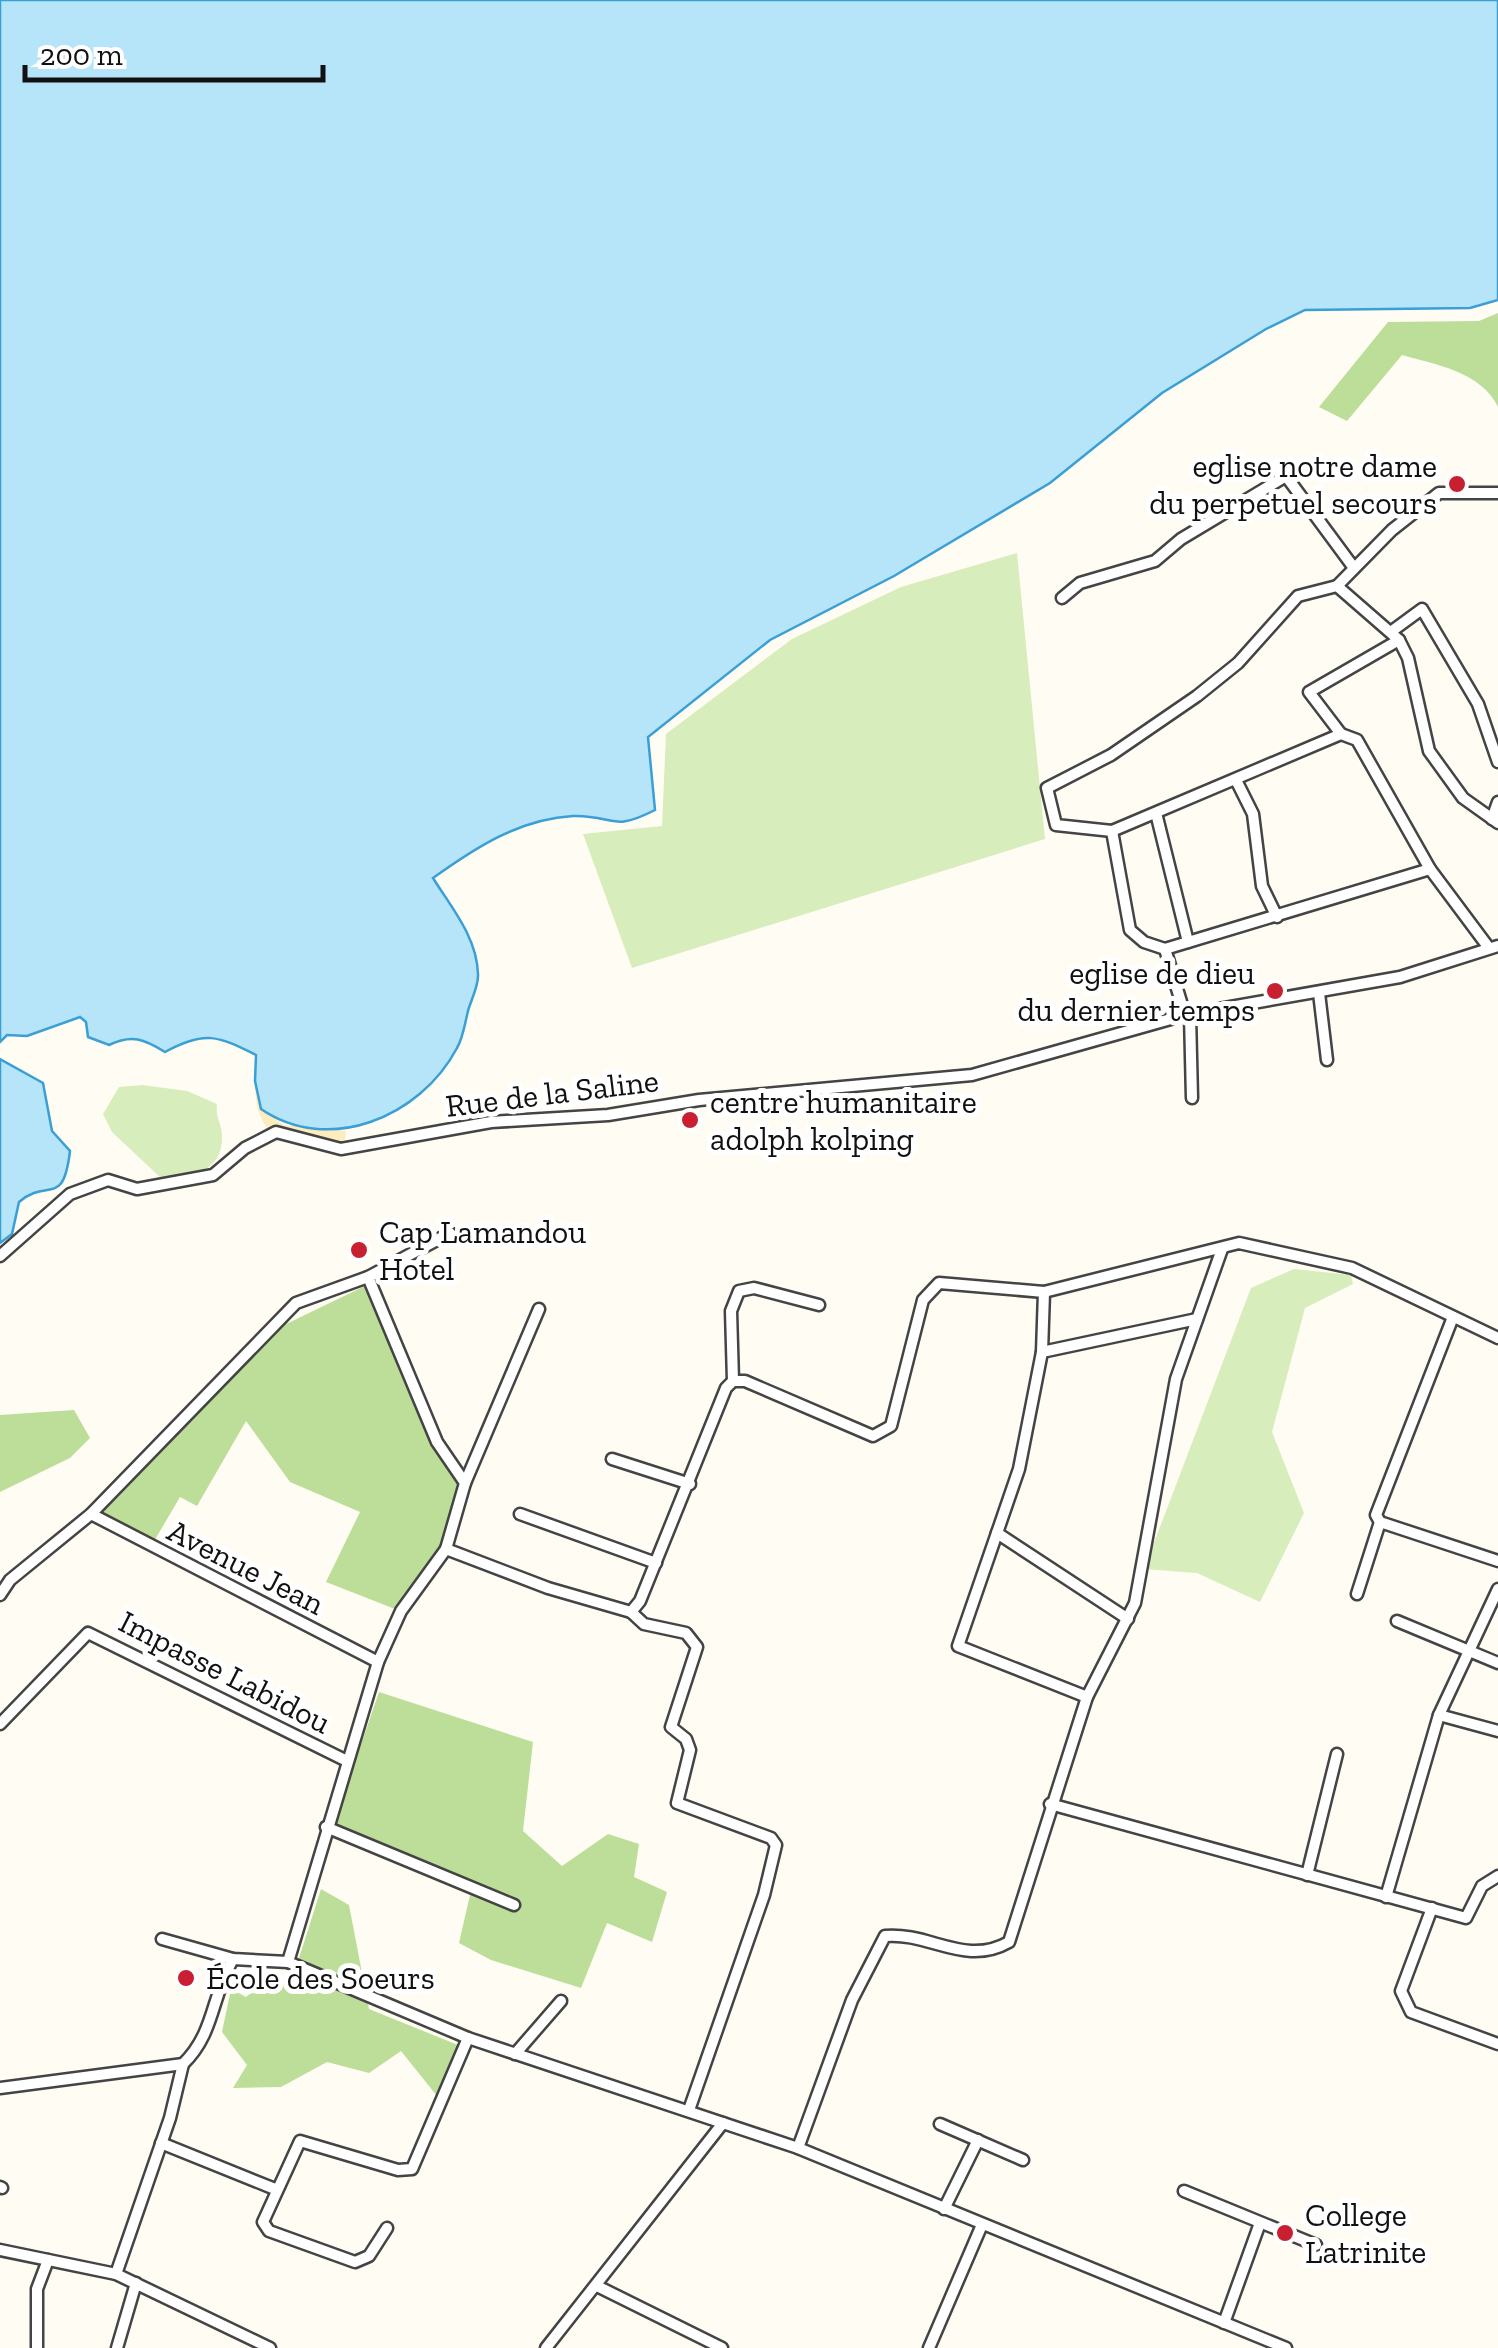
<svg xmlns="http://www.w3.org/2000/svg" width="1498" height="2348" viewBox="0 0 1498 2348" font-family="'Zilla Slab',serif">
  <rect width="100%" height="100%" fill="#fffcf4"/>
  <g fill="#d7edbb">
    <polygon points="1017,553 1045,839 632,968 583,834 662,826 666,734 792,639 901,587"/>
    <path d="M142,1085l45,6 30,13c-2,14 5,20 5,32 1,37 -32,40 -60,43l-50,-47 -9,-18 16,-27z"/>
    <polygon points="1294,1269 1351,1275 1353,1284 1305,1308 1272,1432 1304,1513 1260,1602 1197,1573 1144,1569 1251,1288"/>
  </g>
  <g fill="#bcde99">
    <path d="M1498,313v94c-16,-35 -64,-43 -96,-52l-55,66 -28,-14 69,-85 91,-1z"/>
    <polygon points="367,1285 460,1485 438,1556 395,1609 326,1582 360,1512 290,1482 246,1421 197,1506 180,1497 153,1543 97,1511 282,1326"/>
    <polygon points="74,1410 90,1438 70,1458 0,1492 0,1415"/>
    <polygon points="379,1692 533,1742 523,1831 562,1866 608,1834 639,1844 634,1877 667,1892 652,1942 607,1923 581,1988 491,1960 459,1943 470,1895 330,1835"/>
    <polygon points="321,1889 349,1905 369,2009 458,2045 437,2096 401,2051 369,2073 327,2062 281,2087 233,2088 247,2065 222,2032 231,1989 246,1997 262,1984 293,1977"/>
  </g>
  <path fill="#fdecbe" d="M255,1081l6,28 23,16 62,6 -1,9c-53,9 -91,4 -90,-59z"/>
  <g fill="#b6e4f9" stroke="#399fd4" stroke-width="2.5">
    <path d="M0,0h1498v300l-28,8 -165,2 -39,19 -104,64 -112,90 -156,93 -124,64 -122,97 7,73c-45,23 -40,5 -82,6 -54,3 -98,32 -140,62 18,29 44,59 45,96 1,11 -7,26 -10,37 -3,12 -5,27 -11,37 -37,70 -129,107 -196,61l-6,-28 1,-26c-38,-19 -51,-25 -91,-3 -21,-13 -33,-18 -56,-7l-21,-8 -2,-15 -6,-5 -53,19 -20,-1 -7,7z"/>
    <path d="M0,1059l43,24 9,48 18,20c-7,58 -22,26 -51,51l-7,32 -12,9z"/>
  </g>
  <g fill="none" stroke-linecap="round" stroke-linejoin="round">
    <g stroke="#444" stroke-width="15">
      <g id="minor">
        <polyline points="1337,586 1392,530 1439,493 1498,493"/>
        <polyline points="1062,598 1080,583 1155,561 1181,539 1286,476 1354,568"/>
        <polyline points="1392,631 1422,609 1478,704 1498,762"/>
        <polyline points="1341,734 1309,692 1399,640"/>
        <polyline points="1236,780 1253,814 1262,886 1277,917"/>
        <polyline points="1156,813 1188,942"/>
        <polyline points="1492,819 1498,802"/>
        <polyline points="1112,831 1130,930 1144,942 1165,949 1430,869"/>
        <polyline points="1489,948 1430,869 1357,740 1341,734 1112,831 1056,825 1047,788 1111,755 1197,696 1238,663 1298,596 1337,586 1399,640 1408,658 1429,751 1463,798 1498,823"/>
        <polyline points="1165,949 1185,1015"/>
        <polyline points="1319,993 1327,1060"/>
        <polyline points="1190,1015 1192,1098"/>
        <polyline points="0,1256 70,1194 108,1180 137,1189 213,1175 245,1148 276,1132 341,1149 491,1122 608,1115 699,1100 972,1075 1185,1015 1400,977 1498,946"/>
        <polyline points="368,1277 437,1442 465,1483 446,1549"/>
        <polyline points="1453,1317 1376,1515 1380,1522 1498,1561"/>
        <polyline points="1042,1352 1044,1292"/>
        <polyline points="733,1381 731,1311 739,1291 754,1288 819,1305"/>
        <polyline points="612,1459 690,1484"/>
        <polyline points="465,1483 539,1309"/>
        <polyline points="91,1514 378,1662"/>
        <polyline points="520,1514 656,1563"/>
        <polyline points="997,1533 958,1646 1087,1697"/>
        <polyline points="1357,1594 1380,1522"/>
        <polyline points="0,1595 10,1580 91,1514 296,1303 368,1277 450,1233"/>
        <polyline points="631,1612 644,1624 686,1633 697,1647 671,1727 686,1739 690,1750 677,1803 771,1838 776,1845 764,1895 689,2110"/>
        <polyline points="1128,1619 997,1533 1019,1469 1042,1352 1197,1319"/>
        <polyline points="1397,1621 1498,1663"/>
        <polyline points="1439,1715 1498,1731"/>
        <polyline points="0,1724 88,1633 345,1760"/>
        <polyline points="1050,1804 1466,1918 1482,1886 1498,1876"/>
        <polyline points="326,1827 514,1905"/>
        <polyline points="1307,1875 1337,1754"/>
        <polyline points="1386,1897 1439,1715 1498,1589"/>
        <polyline points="1432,1908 1401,1991 1411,2012 1498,2044"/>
        <polyline points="162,1939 233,1959 288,1962 468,2038 798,2148 1286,2348"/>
        <polyline points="288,1962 378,1662 401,1611 446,1549 548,1588 631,1612 640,1601 726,1388 733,1381 745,1381 873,1436 891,1426 923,1300 939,1283 1044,1292 1239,1243 1352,1268 1498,1338"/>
        <polyline points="515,2054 561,2001"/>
        <path d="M0,2088l183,-24c32,-31 28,-67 50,-105"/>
        <polyline points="940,2124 1023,2160"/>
        <polyline points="161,2143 275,2189"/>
        <path d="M798,2148l54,-148 33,-64c45,-4 80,31 124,6l78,-245 48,-94 41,-224 46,-130"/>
        <polyline points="0,2187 2,2188"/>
        <polyline points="1184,2191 1316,2245"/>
        <polyline points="944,2209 978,2140"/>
        <polyline points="387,2228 369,2256 355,2262 269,2231 263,2222 300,2141 398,2170 412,2169 468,2038"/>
        <polyline points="0,2250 116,2274 270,2348"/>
        <polyline points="116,2274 170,2118 183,2064"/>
        <polyline points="597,2286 722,2348"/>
        <polyline points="1224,2323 1260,2223"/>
        <polyline points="37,2348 37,2289 48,2260"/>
        <polyline points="117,2348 136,2283"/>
        <polyline points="546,2348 723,2123"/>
        <polyline points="929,2348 981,2227"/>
      </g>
    </g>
    <use href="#minor" stroke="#fff" stroke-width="10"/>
  </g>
  <g fill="#c92031" stroke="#fff" stroke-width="4">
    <circle cx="1457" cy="484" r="10"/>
    <circle cx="1275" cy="991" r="10"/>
    <circle cx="690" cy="1120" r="10"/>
    <circle cx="359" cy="1250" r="10"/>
    <circle cx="186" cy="1978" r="10"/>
    <circle cx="1285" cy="2233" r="10"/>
  </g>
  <g text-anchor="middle" stroke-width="10" stroke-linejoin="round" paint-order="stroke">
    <g font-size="32" fill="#111" stroke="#fff" text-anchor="start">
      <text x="1437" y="477" text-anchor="end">eglise notre dame<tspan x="1437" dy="37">du perpetuel secours</tspan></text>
      <text x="1255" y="984" text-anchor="end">eglise de dieu<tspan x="1255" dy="37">du dernier temps</tspan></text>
      <text x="710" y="1113">centre humanitaire<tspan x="710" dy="37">adolph kolping</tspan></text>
      <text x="379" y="1243">Cap Lamandou<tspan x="379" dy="37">Hotel</tspan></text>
      <text x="206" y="1989">École des Soeurs</text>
      <text x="1305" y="2226">College<tspan x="1305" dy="37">Latrinite</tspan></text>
    </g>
    <g font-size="32" fill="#111" stroke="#fff">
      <text transform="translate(552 1093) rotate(-7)" y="11">Rue de la Saline</text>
      <text transform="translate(246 1567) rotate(27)" y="11">Avenue Jean</text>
      <text transform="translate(225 1672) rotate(27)" y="11">Impasse Labidou</text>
    </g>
  </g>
  <path d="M25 65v15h298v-15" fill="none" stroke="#111111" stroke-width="5"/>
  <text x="40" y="65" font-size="30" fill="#111111" stroke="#ffffff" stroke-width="8" paint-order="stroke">200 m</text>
</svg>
